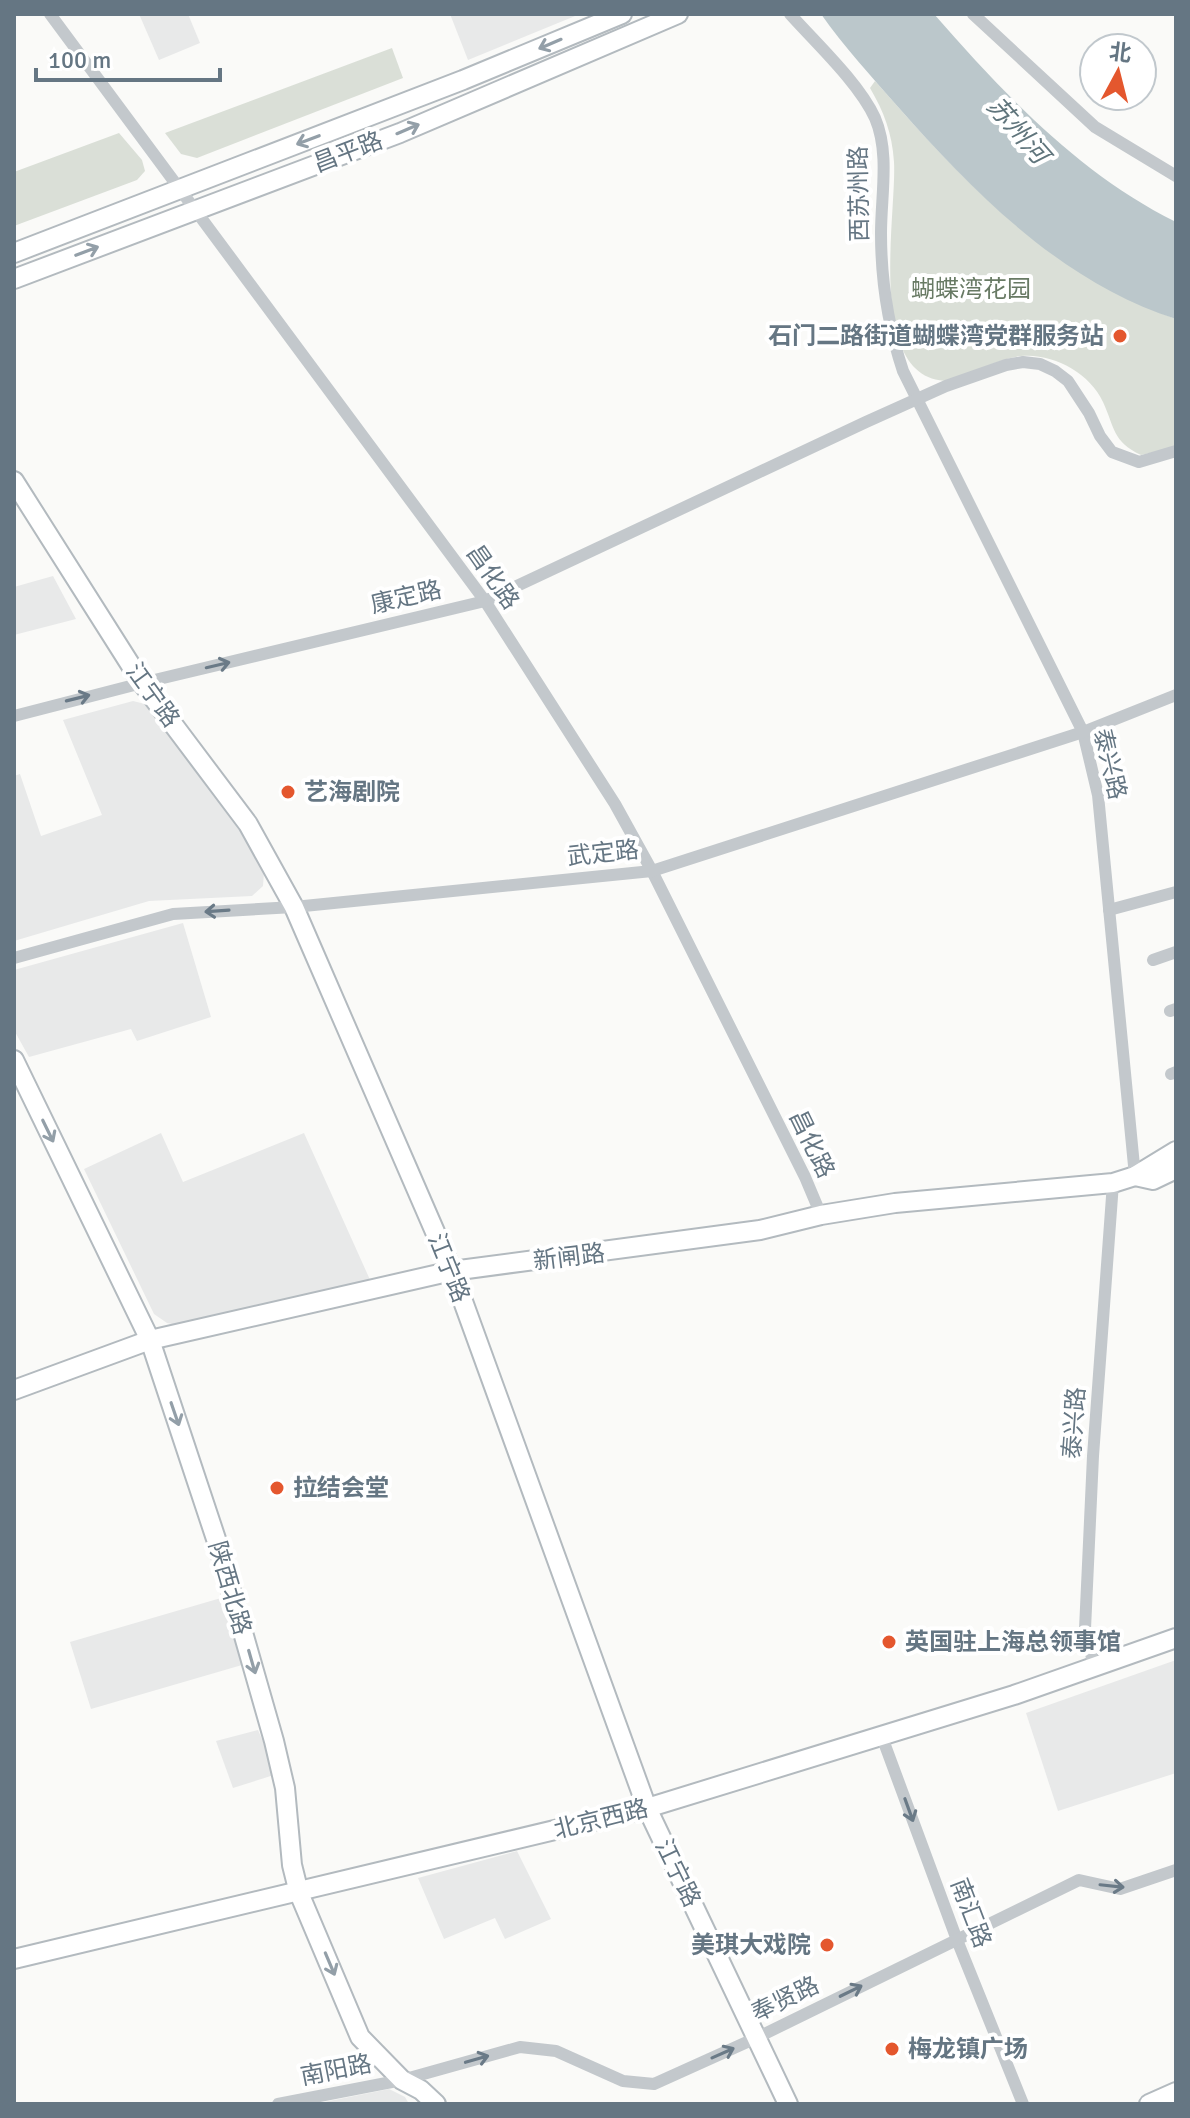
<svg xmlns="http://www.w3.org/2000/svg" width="1190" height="2118" viewBox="0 0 1190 2118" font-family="Signika,'Noto Sans SC',sans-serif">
  <rect width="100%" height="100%" fill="#fafaf8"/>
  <g fill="#e8e9e9">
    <polygon points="139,14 188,14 200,43 159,60"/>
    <polygon points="450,14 580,14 468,60"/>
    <polygon points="53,576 76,619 14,635 14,587"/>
    <polygon points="133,701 145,704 251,844 264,872 263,886 252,896 149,901 14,941 14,776 20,774 41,836 102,815 63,720"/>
    <polygon points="183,923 211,1017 137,1041 131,1029 29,1057 14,1030 14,970"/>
    <polygon points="161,1133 183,1182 304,1133 371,1282 182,1326 167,1323 154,1314 84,1169"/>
    <polygon points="221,1598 242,1665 91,1709 70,1642"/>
    <polygon points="1176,1660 1176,1773 1058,1811 1026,1713"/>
    <polygon points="258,1730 277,1774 233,1788 216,1741"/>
    <polygon points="517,1851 551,1919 505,1939 495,1918 444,1939 418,1878"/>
    <polygon points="389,2089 405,2097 409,2104 314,2104"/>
  </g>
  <g fill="#dadfd7">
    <polygon points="392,48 403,78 197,158 181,154 165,133"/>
    <path d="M875,81c88,100 173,192 301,238v128l-35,8c-29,-14 -26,-27 -38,-53 -13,-29 -50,-49 -82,-46 -23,3 -49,17 -71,25 -86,2 -53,-167 -56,-219 -2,-29 -10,-50 -24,-74z"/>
    <polygon points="119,133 142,160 145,171 137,180 14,226 14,172"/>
  </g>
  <path fill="#bbc7cb" d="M821,14h113c70,80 145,160 242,208v97c-113,-36 -201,-125 -277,-211 -27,-31 -55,-61 -78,-94z"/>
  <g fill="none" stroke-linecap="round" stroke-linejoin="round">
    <g stroke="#b3babf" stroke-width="22">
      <g id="secondary">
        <polyline points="14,253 463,80 622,14"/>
        <polyline points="14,279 400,133 678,14"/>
        <polyline points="14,481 142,683 248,824 294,907 452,1271 647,1808 788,2104"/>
        <polyline points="14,1060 150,1340 218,1545 274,1741 285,1788 292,1865 299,1893 360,2037 402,2080 421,2090 436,2104"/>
        <polyline points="1135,1176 1153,1180 1176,1169"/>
        <polyline points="14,1390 150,1340 452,1271 760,1230 821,1215 895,1203 1113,1183 1135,1176 1176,1151"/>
        <polyline points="14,1959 647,1808 1014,1695 1176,1638"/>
        <polyline points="1149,2104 1176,2092"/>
      </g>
    </g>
    <g stroke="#c3c8cc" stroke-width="12">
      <polyline points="50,14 485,601 615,804 652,871 805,1177 821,1215"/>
      <path d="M790,14c26,29 69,69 85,104 15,35 6,78 6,115 0,47 7,93 22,138l180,361 15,63 37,381"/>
      <polyline points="973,14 1095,127 1176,176"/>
      <polyline points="14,716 142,683 485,601 866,422 946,386 1006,365 1023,362 1040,364 1055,371 1068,381 1089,413 1100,436 1112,452 1139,462 1176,451"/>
      <polyline points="1109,910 1176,892"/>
      <polyline points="14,958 173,914 294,907 652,871 1083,732 1176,695"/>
      <polyline points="1153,960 1176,952"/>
      <polyline points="1170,1011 1176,1009"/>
      <polyline points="1171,1074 1176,1072"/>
      <polyline points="1094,1666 1085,1629 1093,1456 1113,1183"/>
      <polyline points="882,1737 957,1940 1023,2104"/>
      <polyline points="278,2104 402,2080 520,2047 556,2051 623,2081 654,2084 756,2038 1079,1880 1120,1889 1176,1870"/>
    </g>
    <use href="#secondary" stroke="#fff" stroke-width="18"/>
  </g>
  <defs><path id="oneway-shaft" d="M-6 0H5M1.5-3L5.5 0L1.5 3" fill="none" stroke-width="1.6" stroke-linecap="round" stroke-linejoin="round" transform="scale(2)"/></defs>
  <g stroke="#939fa8">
    <use href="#oneway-shaft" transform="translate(550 44) rotate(157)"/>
    <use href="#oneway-shaft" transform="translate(408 129) rotate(-23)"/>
    <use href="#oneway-shaft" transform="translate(308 140) rotate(159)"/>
    <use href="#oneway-shaft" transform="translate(87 251) rotate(-21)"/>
    <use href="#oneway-shaft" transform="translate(48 1131) rotate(64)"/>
    <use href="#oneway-shaft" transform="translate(175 1414) rotate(71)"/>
    <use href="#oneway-shaft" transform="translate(252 1662) rotate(74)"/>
    <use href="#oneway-shaft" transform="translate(330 1964) rotate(67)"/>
  </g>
  <g stroke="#6a7a87">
    <use href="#oneway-shaft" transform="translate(218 665) rotate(-13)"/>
    <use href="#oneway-shaft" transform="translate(78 698) rotate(-14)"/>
    <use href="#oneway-shaft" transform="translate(217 911) rotate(176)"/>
    <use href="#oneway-shaft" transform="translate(909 1810) rotate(70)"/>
    <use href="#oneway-shaft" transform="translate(1112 1886) rotate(6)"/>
    <use href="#oneway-shaft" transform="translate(851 1991) rotate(-26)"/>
    <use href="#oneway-shaft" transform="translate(723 2053) rotate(-24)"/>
    <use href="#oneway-shaft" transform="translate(477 2059) rotate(-16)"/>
  </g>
  <g fill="#e4572e" stroke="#fff" stroke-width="3">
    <circle cx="1120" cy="336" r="8"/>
    <circle cx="288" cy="792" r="8"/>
    <circle cx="277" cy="1488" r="8"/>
    <circle cx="889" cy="1642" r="8"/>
    <circle cx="827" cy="1945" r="8"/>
    <circle cx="892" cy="2049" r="8"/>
  </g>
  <g text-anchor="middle" stroke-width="8" stroke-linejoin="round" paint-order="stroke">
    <g font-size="24" fill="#657683" stroke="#fff">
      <text transform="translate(348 152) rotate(-21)" y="8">昌平路</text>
      <text transform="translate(859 194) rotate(-91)" y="8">西苏州路</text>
      <text transform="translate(493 577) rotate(55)" y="8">昌化路</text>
      <text transform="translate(406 597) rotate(-13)" y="8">康定路</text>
      <text transform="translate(153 695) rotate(54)" y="8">江宁路</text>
      <text transform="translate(1110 764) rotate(77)" y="8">泰兴路</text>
      <text transform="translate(603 853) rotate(-6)" y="8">武定路</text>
      <text transform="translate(812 1144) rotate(64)" y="8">昌化路</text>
      <text transform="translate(569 1257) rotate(-7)" y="8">新闸路</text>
      <text transform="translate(449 1268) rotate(68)" y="8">江宁路</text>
      <text transform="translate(1074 1423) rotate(-86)" y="8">泰兴路</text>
      <text transform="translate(230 1588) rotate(74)" y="8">陕西北路</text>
      <text transform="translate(601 1819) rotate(-14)" y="8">北京西路</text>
      <text transform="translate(678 1873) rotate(64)" y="8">江宁路</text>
      <text transform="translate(971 1913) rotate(69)" y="8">南汇路</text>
      <text transform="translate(785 1999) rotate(-26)" y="8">奉贤路</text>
      <text transform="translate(336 2070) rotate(-11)" y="8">南阳路</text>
    </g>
    <g font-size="24" fill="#687a64" stroke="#fff">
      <text x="971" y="297">蝴蝶湾花园</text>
    </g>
    <g font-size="24" font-weight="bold" fill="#657683" stroke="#fff" text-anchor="start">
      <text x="1104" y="344" text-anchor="end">石门二路街道蝴蝶湾党群服务站</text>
      <text x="304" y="800">艺海剧院</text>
      <text x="293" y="1496">拉结会堂</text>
      <text x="905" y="1650">英国驻上海总领事馆</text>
      <text x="811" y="1953" text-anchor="end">美琪大戏院</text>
      <text x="908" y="2057">梅龙镇广场</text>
    </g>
    <g font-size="26" font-style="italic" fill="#60757c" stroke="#fff">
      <text transform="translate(1018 130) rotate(49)" y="9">苏州河</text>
    </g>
  </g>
  <rect width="1190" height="2118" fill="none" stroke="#657683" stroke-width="32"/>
  <g transform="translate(1118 72) rotate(7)"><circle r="38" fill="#ffffff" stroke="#c1c8cd" stroke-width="2"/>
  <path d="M0-6L14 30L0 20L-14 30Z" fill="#e4572e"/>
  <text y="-12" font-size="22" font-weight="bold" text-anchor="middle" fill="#657683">北</text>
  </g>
  <path d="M36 68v12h184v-12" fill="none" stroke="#657683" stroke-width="4"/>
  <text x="48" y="68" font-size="24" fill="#657683" stroke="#ffffff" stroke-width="6" paint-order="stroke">100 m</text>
</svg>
